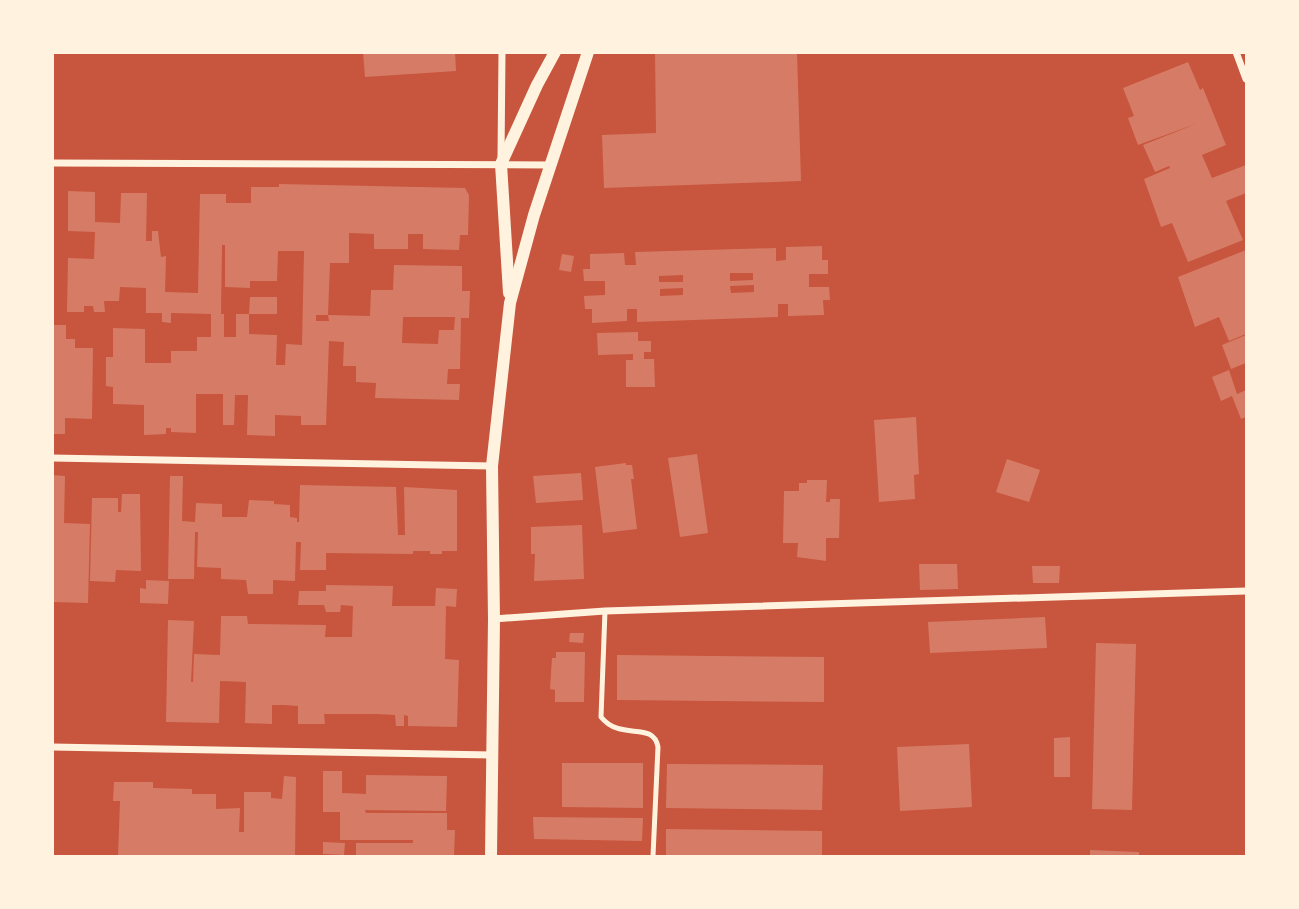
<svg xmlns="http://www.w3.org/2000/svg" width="1299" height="909" viewBox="0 0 1299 909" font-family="'Exo 2',sans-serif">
  <rect width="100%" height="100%" fill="#c8553d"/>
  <g fill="#d67c66" fill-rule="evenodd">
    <polygon points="363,52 455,52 456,71 365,77"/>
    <polygon points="655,52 797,52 801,181 604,188 602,135 656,133"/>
    <polygon points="1188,62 1200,90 1203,88 1226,145 1202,155 1212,178 1246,165 1246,193 1226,201 1243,240 1188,262 1172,223 1161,227 1144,179 1170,168 1169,166 1155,172 1143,145 1198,123 1138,145 1128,118 1134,116 1123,88"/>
    <path d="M279,184l186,4 4,7 -1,40h-8l-1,15 -36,-1v-15h-15v15h-34v-15l-25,-1v30h-19l-2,52h-12v6h13l-1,-6 42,1 1,-26h22l1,-25 68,1v25h8l-1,27h-8l-1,51h-12l-1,15h13l-1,16 -84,-2 1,-15 -20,-1v-16h-13l1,-24 -15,-1 -3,84h-25v-9l-26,-1v21l-28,-1 1,-40h-13l-1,30h-11v-31h-27v39l-25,-1v-4h-5v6l-22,1v-30l-31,-1v-17l-7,-1v-29h7v-29l32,1v34h26v-12h26v-14h14v-23l-40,-1v10l-9,-1v-9h-16v-25l-26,-1 -1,14h-15l1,11h-11l-1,-6h-9v6h-17l1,-54 26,1 1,-27 -27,-1v-40l27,1v30l25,1 1,-30h26l-1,48h6v-10h6l3,26 5,-1 -1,36 33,1 2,-99h26v9h25v-16h28zM222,245h3v42l25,1v-7h27l1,-30h26l-2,94 -16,-1 -1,21h-9l1,-30 -28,-1v-20h-13v23h-12v-23h-3zM403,317h52l-1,13h-15l-1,14 -36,-1z"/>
    <path d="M822,246v14h6v14h-19v13h20l1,13h-7l1,15 -36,1v-12h-10v13l-141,5v-13h-10v12l-35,2v-14h-7l-1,-13 21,-1v-14h-21l-1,-12h7v-15l34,-1 1,12h11l-1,-13 141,-4v13l10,-1v-13zM730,273h23v7l-23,1zM683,275v7h-24v-6zM754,285v7l-23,1 -1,-7zM683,288v7l-23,1v-7z"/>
    <polygon points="1246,250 1246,334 1229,341 1219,317 1195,327 1178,277"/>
    <polygon points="562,254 574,256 571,272 559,270"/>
    <polygon points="250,297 277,297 277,314 249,314"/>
    <polygon points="52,325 66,325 66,339 75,339 75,348 93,348 92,419 65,418 65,434 52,434"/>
    <polygon points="638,332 638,341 651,341 651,352 644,352 644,359 654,359 655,387 626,387 626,360 633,360 633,354 598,355 597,333"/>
    <polygon points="1246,335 1246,363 1231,369 1222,345"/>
    <polygon points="1229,370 1237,394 1246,390 1246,417 1241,419 1232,396 1221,401 1212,377"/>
    <polygon points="916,417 919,474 914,475 915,499 879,502 874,420"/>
    <polygon points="697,454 708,533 680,537 668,458"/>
    <polygon points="1007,459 1040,470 1029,502 996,492"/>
    <polygon points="626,463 626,465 632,465 634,479 631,479 637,529 603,533 595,467"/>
    <polygon points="581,473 583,500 536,503 533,476"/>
    <polygon points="52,475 65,476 64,523 90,524 88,603 52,602"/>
    <polygon points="170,476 183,476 182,521 195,522 196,503 222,504 222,517 247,517 249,500 274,501 274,504 290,505 290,517 297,518 297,522 299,522 300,485 396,487 398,535 405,535 404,487 457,490 457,551 442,551 442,554 430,554 430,551 413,551 413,554 326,553 326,570 300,570 301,542 296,542 295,581 273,580 273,594 248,594 246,580 221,579 221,568 197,567 198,532 195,532 194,579 168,579"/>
    <polygon points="807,480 827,480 826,502 830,502 830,499 840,499 839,538 826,538 826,561 797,557 798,543 783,543 784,491 799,491 799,483 807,483"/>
    <polygon points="122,494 140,494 141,571 116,570 115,582 90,581 92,498 118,498 118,512 121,512"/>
    <polygon points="582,525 584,579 534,581 535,554 531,554 531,527"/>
    <polygon points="919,564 957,564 958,589 920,590"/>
    <polygon points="1032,566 1060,566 1059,583 1033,583"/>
    <polygon points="146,580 169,581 168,604 140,603 140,588 146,589"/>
    <polygon points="326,585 393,586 392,606 435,606 436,588 457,589 456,607 446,606 445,659 459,660 457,727 408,726 408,716 404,715 404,726 396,726 395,715 377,714 324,714 325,724 298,724 298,706 284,705 272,705 272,724 245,723 246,682 220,681 219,723 166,722 168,620 194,621 191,682 193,682 194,654 220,655 221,616 247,616 248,624 326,625 325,637 352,637 353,606 341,605 340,612 326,612 324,605 298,605 299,591 326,591"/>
    <polygon points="1045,617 1047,648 930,653 928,622"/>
    <polygon points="570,633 584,633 583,643 569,642"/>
    <polygon points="1096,643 1136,644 1132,810 1092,809"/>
    <polygon points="556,652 585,652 584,702 555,702 555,690 550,689 552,658 556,658"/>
    <polygon points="617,655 824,657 824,702 617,700"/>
    <polygon points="1070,737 1070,777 1054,777 1054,738"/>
    <polygon points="969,744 972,807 900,811 897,747"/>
    <polygon points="562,763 643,763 643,808 562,807"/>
    <polygon points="667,764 823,765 822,810 666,808"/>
    <polygon points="323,771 342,771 342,793 366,794 366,775 447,776 446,811 365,810 366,813 447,813 447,830 455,830 454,856 356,856 356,843 413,843 413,840 340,840 340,812 323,812"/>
    <polygon points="284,776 296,777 295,856 118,856 120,801 113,801 114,782 153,782 153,788 192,789 192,794 216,794 216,809 240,808 239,832 244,832 244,792 271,792 271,798 282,799"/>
    <polygon points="533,817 643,818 642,841 534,839"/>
    <polygon points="666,829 822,831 822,856 666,856"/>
    <polygon points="323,842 345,843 344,855 323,854"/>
    <polygon points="1090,850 1139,852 1139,856 1090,856"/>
  </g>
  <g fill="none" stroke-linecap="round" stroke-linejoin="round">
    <path stroke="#fff3e0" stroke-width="5" d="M605,611l-4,106c20,25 52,3 57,30l-5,109"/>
    <g stroke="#fff3e0" stroke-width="7">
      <polyline points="1236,52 1246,79"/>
      <polyline points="501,157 502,52"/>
      <polyline points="52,163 550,165"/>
      <polyline points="52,458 492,466"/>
      <polyline points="494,619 605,611 1246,591"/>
      <polyline points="52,747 492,755"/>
    </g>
    <g stroke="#fff3e0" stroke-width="12">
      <polyline points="509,293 501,164 537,85 555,52"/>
      <polyline points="491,856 494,619 492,466 510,303 534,215 588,52"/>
    </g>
  </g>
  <rect width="1299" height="909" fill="none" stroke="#fff3e0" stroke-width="108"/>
</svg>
